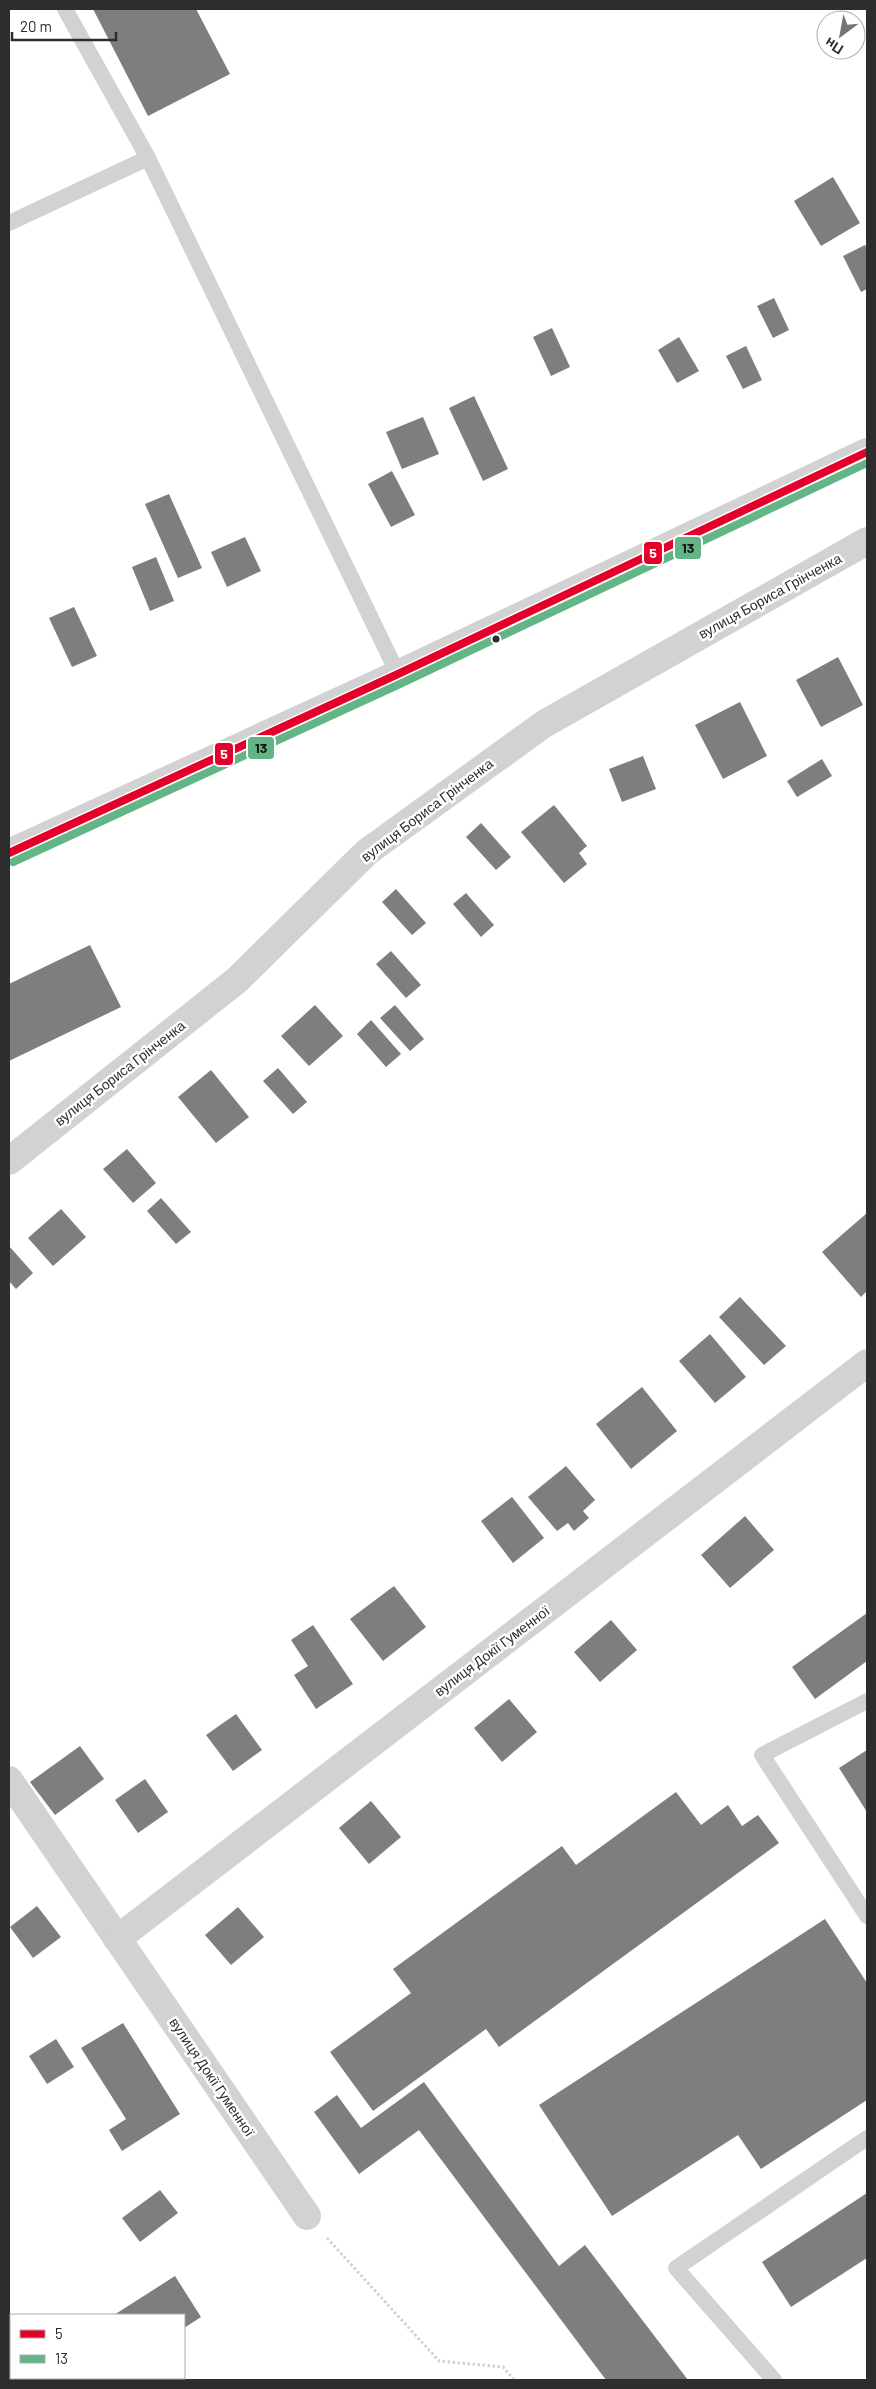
<svg xmlns="http://www.w3.org/2000/svg" width="876" height="2389" viewBox="0 0 876 2389" font-family="Barlow,sans-serif">
  <rect width="100%" height="100%" fill="#fff"/>
  <g fill="#7e7e7e">
    <polygon points="93,9 196,9 230,74 148,116"/>
    <polygon points="833,177 860,223 821,246 794,201"/>
    <polygon points="865,245 867,249 867,289 861,292 843,256"/>
    <polygon points="774,298 789,330 773,338 757,306"/>
    <polygon points="552,328 570,367 551,376 533,337"/>
    <polygon points="679,337 699,371 677,383 658,350"/>
    <polygon points="746,346 762,380 743,389 726,356"/>
    <polygon points="474,396 508,469 483,481 449,408"/>
    <polygon points="423,417 439,454 402,469 386,432"/>
    <polygon points="392,471 415,515 391,527 368,484"/>
    <polygon points="169,494 202,568 178,578 145,504"/>
    <polygon points="245,537 261,571 227,587 211,552"/>
    <polygon points="156,557 174,601 150,611 132,567"/>
    <polygon points="74,607 97,656 72,667 49,618"/>
    <polygon points="838,657 863,705 821,727 796,680"/>
    <polygon points="740,702 767,756 723,779 695,725"/>
    <polygon points="643,756 656,789 622,802 609,769"/>
    <polygon points="822,759 832,776 797,797 787,781"/>
    <polygon points="554,805 587,846 579,853 587,864 564,883 521,832"/>
    <polygon points="481,823 511,857 496,870 466,837"/>
    <polygon points="396,889 426,923 412,935 382,902"/>
    <polygon points="466,893 494,925 481,937 453,904"/>
    <polygon points="90,945 121,1007 9,1061 9,984"/>
    <polygon points="391,951 421,985 406,998 376,964"/>
    <polygon points="315,1005 343,1036 309,1066 281,1036"/>
    <polygon points="395,1005 424,1039 410,1051 380,1018"/>
    <polygon points="371,1020 401,1054 386,1067 357,1034"/>
    <polygon points="278,1068 307,1102 293,1114 263,1081"/>
    <polygon points="211,1070 249,1117 216,1143 178,1097"/>
    <polygon points="127,1149 156,1183 133,1203 103,1169"/>
    <polygon points="161,1198 191,1232 176,1244 147,1211"/>
    <polygon points="61,1209 86,1237 53,1266 28,1238"/>
    <polygon points="867,1213 867,1291 861,1297 822,1252"/>
    <polygon points="9,1246 33,1273 16,1289 9,1281"/>
    <polygon points="740,1297 786,1346 764,1365 719,1317"/>
    <polygon points="710,1334 746,1377 715,1403 679,1361"/>
    <polygon points="642,1387 677,1431 631,1469 596,1424"/>
    <polygon points="566,1466 595,1500 583,1511 589,1518 574,1531 568,1523 557,1531 528,1497"/>
    <polygon points="512,1497 544,1538 513,1563 481,1521"/>
    <polygon points="745,1516 774,1550 730,1588 701,1555"/>
    <polygon points="394,1586 426,1627 383,1661 350,1619"/>
    <polygon points="867,1613 867,1661 815,1699 792,1667"/>
    <polygon points="611,1620 637,1650 600,1682 574,1652"/>
    <polygon points="313,1625 353,1684 316,1709 294,1675 308,1666 291,1640"/>
    <polygon points="509,1699 537,1732 502,1762 474,1728"/>
    <polygon points="236,1714 262,1750 233,1771 206,1735"/>
    <polygon points="80,1746 104,1779 55,1815 30,1782"/>
    <polygon points="867,1750 867,1812 839,1768"/>
    <polygon points="145,1779 168,1812 138,1833 115,1800"/>
    <polygon points="676,1792 701,1825 728,1805 742,1826 758,1815 779,1843 499,2047 486,2029 373,2111 330,2052 411,1993 393,1969 562,1846 576,1865"/>
    <polygon points="371,1801 401,1837 369,1864 339,1828"/>
    <polygon points="37,1906 61,1937 33,1958 10,1927"/>
    <polygon points="238,1907 264,1937 231,1965 205,1935"/>
    <polygon points="825,1919 867,1983 867,2100 761,2169 738,2135 612,2216 539,2105"/>
    <polygon points="123,2023 180,2114 122,2151 109,2130 126,2119 81,2048"/>
    <polygon points="56,2039 74,2067 47,2084 29,2056"/>
    <polygon points="424,2082 559,2266 585,2245 688,2380 606,2380 419,2130 359,2174 314,2112 337,2095 361,2128"/>
    <polygon points="160,2190 178,2213 140,2242 122,2218"/>
    <polygon points="867,2193 867,2258 791,2307 762,2262"/>
    <polygon points="175,2276 201,2317 184,2328 184,2315 114,2315"/>
  </g>
  <g fill="none" stroke-linecap="round" stroke-linejoin="round">
    <polyline stroke="#d2d2d2" stroke-width="3" stroke-dasharray="2.5 2.5" stroke-linecap="butt" points="327,2238 439,2361 503,2367 514,2380"/>
    <g stroke="#d2d2d2" stroke-width="16">
      <polyline points="65,9 148,158"/>
      <polyline points="9,223 148,158 398,674"/>
      <polyline points="867,1701 762,1755 867,1916"/>
      <polyline points="774,2380 676,2268 867,2138"/>
    </g>
    <g stroke="#d2d2d2" stroke-width="28">
      <polyline points="9,1161 237,980 367,852 544,724 867,541"/>
      <polyline points="9,1780 307,2216"/>
      <polyline points="117,1939 867,1363"/>
    </g>
    <polyline stroke="#d2d2d2" stroke-width="28" points="9,853 398,674 867,452"/>
    <g stroke="#fff" stroke-width="11">
      <polyline id="bus-1" points="9,853 398,674 867,452"/>
    </g>
    <g stroke="#fff" stroke-width="11">
      <polyline id="bus-2" points="13,862 402,683 867,463"/>
    </g>
    <use href="#bus-1" stroke="#e4002b" stroke-width="8"/>
    <use href="#bus-2" stroke="#64b586" stroke-width="8"/>
  </g>
  <circle fill="#2d2d2d" stroke="#fff" stroke-width="2" cx="496" cy="639" r="4.5"/>
  <g text-anchor="middle" stroke-width="5" stroke-linejoin="round" paint-order="stroke">
    <g font-size="14" fill="#2d2d2d" stroke="#fff">
      <text transform="translate(770 596) rotate(-29)" y="5">вулиця Бориса Грінченка</text>
      <text transform="translate(427 810) rotate(-37)" y="5">вулиця Бориса Грінченка</text>
      <text transform="translate(120 1073) rotate(-38)" y="5">вулиця Бориса Грінченка</text>
      <text transform="translate(492 1651) rotate(-37)" y="5">вулиця Докії Гуменної</text>
      <text transform="translate(212 2077) rotate(56)" y="5">вулиця Докії Гуменної</text>
    </g>
  </g>
  <g stroke="#fff" stroke-width="2">
    <rect x="674" y="536" width="28" height="24" rx="5" fill="#64b586"/>
    <rect x="643" y="541" width="20" height="24" rx="5" fill="#e4002b"/>
    <rect x="247" y="736" width="28" height="24" rx="5" fill="#64b586"/>
    <rect x="214" y="742" width="20" height="24" rx="5" fill="#e4002b"/>
  </g>
  <g font-size="14" text-anchor="middle" font-weight="bold" fill="#fff">
    <text x="653" y="558">5</text>
    <text x="224" y="759">5</text>
  </g>
  <g font-size="14" text-anchor="middle" font-weight="bold" fill="#111">
    <text x="688" y="553">13</text>
    <text x="261" y="753">13</text>
  </g>
  <rect width="876" height="2389" fill="none" stroke="#2d2d2d" stroke-width="20"/>
  <rect x="10" y="2314" width="175" height="65" fill="#ffffff" stroke="#ababab"/>
  <rect x="20" y="2330" width="25" height="8" fill="#e4002b" stroke="#ababab"/>
  <text x="55" y="2339" font-size="15" fill="#2d2d2d">5</text>
  <rect x="20" y="2355" width="25" height="8" fill="#64b586" stroke="#ababab"/>
  <text x="55" y="2364" font-size="15" fill="#2d2d2d">13</text>
  <g transform="translate(841 35) rotate(212)"><circle r="24" fill="#ffffff" stroke="#ababab"/>
  <path d="M0-4L9 19L0 12L-9 19Z" fill="#767676"/>
  <text y="-8" font-size="14" font-weight="bold" text-anchor="middle" fill="#2d2d2d">Пн</text>
  </g>
  <path d="M12 32v8h104v-8" fill="none" stroke="#2d2d2d" stroke-width="2.5"/>
  <text x="20" y="32" font-size="15" fill="#2d2d2d" stroke="#ffffff" stroke-width="4" paint-order="stroke">20 m</text>
</svg>
